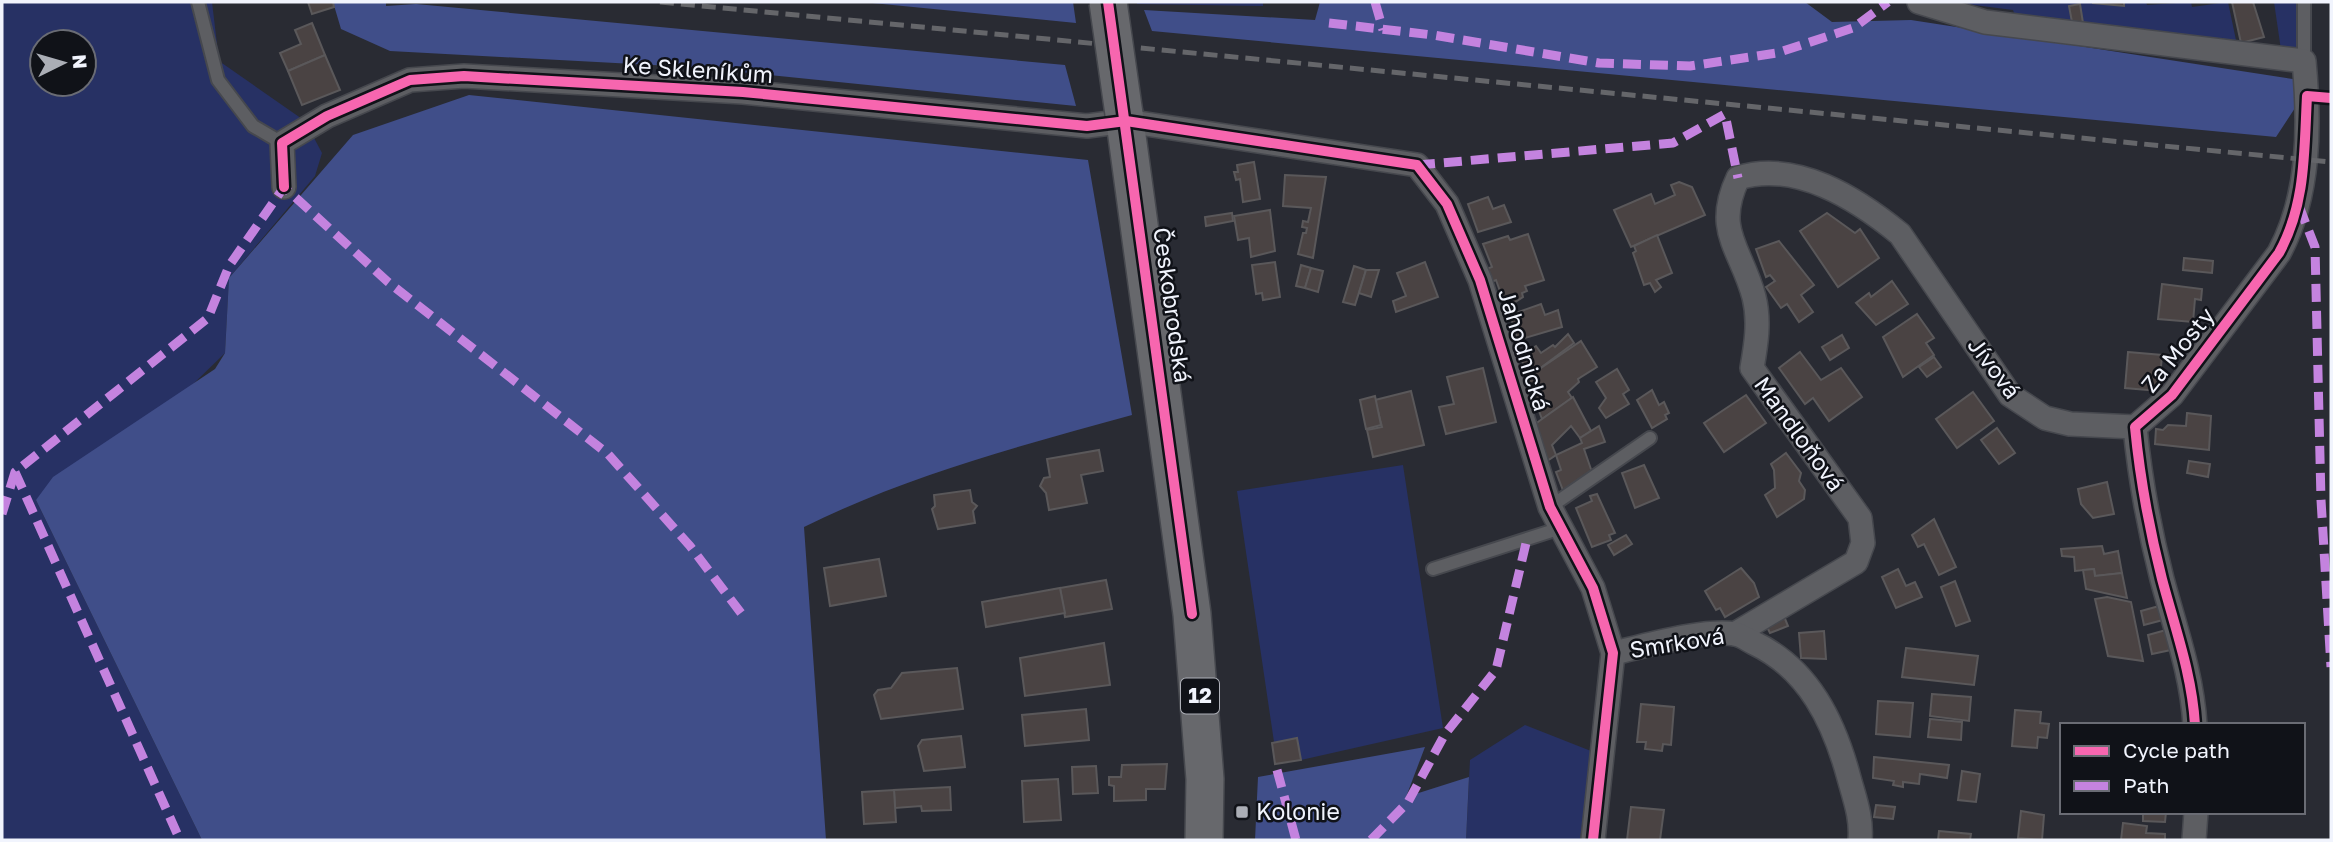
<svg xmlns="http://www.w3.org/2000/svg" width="2333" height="842" viewBox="0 0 2333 842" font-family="'Golos Text',sans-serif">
  <rect width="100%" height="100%" fill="#292b33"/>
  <g fill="#273164" fill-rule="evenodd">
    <path d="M2,2h210l7,59 86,60 17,32 -7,23 -86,102 -4,75 -37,36 -152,111 166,340h-200zM42,42h42v42h-42z"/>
    <polygon points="1137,2 1263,2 1263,6 1137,4"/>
    <polygon points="1951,2 2093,2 2123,6 2124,2 2146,2 2147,5 2191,2 2192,7 2228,2 2237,45 2016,18 2013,10"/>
    <polygon points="2274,2 2301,2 2303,53 2281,50"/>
    <polygon points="1403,465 1443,728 1301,760 1297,738 1274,742 1237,491"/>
    <polygon points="1525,725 1591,751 1580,840 1466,840 1470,760"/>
  </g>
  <g fill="#404e89">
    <polygon points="333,2 386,2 386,6 416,4 1065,65 1076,106 690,67 390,51 341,29"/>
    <polygon points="862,2 1073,2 1076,23"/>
    <polygon points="1320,2 1805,2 1832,22 1911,20 2312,82 2276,137 1152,31 1144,10 1315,20"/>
    <path d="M469,95l619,65 44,255c-112,31 -223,60 -328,112l22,313h-624l-166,-340 17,-23 162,-108 10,-16 4,-75 124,-143z"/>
    <polygon points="1425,747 1406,797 1469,777 1466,840 1255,840 1258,777"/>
  </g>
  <g fill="#4a4343" stroke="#5a585a" stroke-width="2">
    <polygon points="308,2 333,2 334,7 312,14"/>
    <polygon points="2093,2 2124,2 2124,6 2093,3"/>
    <polygon points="2232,2 2253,2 2264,37 2241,43"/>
    <polygon points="2080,4 2083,23 2072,22 2069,6"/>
    <polygon points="312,23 325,55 288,71 280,53 301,44 295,30"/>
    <polygon points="325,55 340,90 302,105 288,71"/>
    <polygon points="1254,162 1260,199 1243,202 1240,179 1236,180 1234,172 1238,172 1237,165"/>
    <polygon points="1285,175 1326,177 1313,258 1298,254 1303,233 1306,233 1307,228 1302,227 1303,221 1308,222 1311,208 1283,206"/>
    <polygon points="1679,182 1692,187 1705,215 1631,247 1614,210 1651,194 1655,204 1675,195 1671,185"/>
    <polygon points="1488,197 1493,209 1504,205 1511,222 1478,232 1468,204"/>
    <polygon points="1270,210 1275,251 1251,257 1249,238 1238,240 1234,216"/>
    <polygon points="1232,213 1233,221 1206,226 1205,217"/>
    <polygon points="1827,213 1855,233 1860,229 1879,258 1838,287 1800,231"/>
    <polygon points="1528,234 1544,280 1525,286 1527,291 1522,293 1523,297 1506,308 1496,280 1489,283 1484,270 1492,267 1483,244 1508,236 1510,240"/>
    <polygon points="1657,235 1672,273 1656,280 1661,287 1655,292 1650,283 1644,285 1633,253 1636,251 1634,246"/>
    <polygon points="1779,241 1814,285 1801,295 1813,312 1799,322 1787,304 1781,308 1766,287 1775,281 1770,275 1766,277 1756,249"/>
    <polygon points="2184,258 2213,261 2212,273 2183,270"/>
    <polygon points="1275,262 1280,297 1263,300 1262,293 1256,294 1252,265"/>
    <polygon points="1425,262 1438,297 1396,312 1393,301 1406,296 1397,273"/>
    <polygon points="1301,265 1311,268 1305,288 1296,286"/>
    <polygon points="1354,266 1366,270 1355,305 1343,302"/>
    <polygon points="1311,268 1323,271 1318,292 1305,288"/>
    <polygon points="1366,270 1379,270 1371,297 1359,293"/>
    <polygon points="1892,281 1908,304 1876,325 1856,303 1869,293 1871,297"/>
    <polygon points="2162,284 2202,289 2201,300 2195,299 2193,322 2158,319"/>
    <polygon points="1541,304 1545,315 1558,310 1562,327 1518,340 1510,315"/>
    <polygon points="1917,314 1934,338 1926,343 1934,355 1903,377 1883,337"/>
    <polygon points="1568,334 1574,343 1531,375 1519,357 1536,346 1541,353 1553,345 1555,347"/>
    <polygon points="1842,335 1849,348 1830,360 1822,347"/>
    <polygon points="1581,341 1597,367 1578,379 1579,382 1568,392 1572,398 1542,419 1530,388 1526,389 1523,380"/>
    <polygon points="1800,352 1821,380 1841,368 1862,397 1829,421 1813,398 1805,404 1779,368"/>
    <polygon points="2128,352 2162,355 2159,391 2125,388"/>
    <polygon points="1934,357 1941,367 1927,377 1919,367"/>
    <polygon points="1483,368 1496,422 1446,434 1439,407 1454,404 1447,377"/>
    <polygon points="1617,369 1629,390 1623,394 1629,404 1606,418 1599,408 1606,398 1596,382"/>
    <polygon points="1652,390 1659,405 1664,402 1669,413 1665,415 1667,419 1652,428 1637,400"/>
    <polygon points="1411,391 1424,445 1373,457 1367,430 1382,427 1375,400"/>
    <polygon points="1973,392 1994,421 1957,448 1936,419"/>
    <polygon points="1746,395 1766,423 1724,452 1704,423"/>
    <polygon points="1375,396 1381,425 1366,429 1360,400"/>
    <polygon points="1573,397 1591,431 1580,438 1571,426 1552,445 1556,455 1541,465 1528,429"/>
    <polygon points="2187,413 2211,416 2209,450 2155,444 2156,429 2163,430 2168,425 2186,426"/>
    <polygon points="1599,426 1605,442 1584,449 1593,475 1564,493 1556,472 1561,470 1556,455 1582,443 1580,438"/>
    <polygon points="1997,428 2015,453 1999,464 1981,440"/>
    <polygon points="1099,450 1103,471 1081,475 1087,503 1049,510 1046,493 1040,486 1044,478 1050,477 1047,459"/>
    <polygon points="1786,453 1801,473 1799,481 1805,490 1804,499 1777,517 1765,495 1775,488 1774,470 1771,464"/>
    <polygon points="2189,461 2210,464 2208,477 2187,473"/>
    <polygon points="1644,465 1659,498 1635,508 1622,473"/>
    <polygon points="2107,482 2114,514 2093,518 2081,504 2078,489"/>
    <polygon points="970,490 972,502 977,506 973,511 975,523 938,529 932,509 935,506 934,495"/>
    <polygon points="1597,494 1615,533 1609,535 1611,540 1592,547 1576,508 1592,501 1590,496"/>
    <polygon points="1934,519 1956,567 1939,575 1924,544 1918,547 1912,535"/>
    <polygon points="1626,535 1632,544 1614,555 1608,545"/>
    <polygon points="2102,546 2104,554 2118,551 2122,573 2095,576 2094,569 2075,571 2074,557 2062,556 2061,549"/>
    <polygon points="879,559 886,596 830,606 824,568"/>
    <polygon points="1741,568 1754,583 1759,597 1725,617 1720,608 1716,610 1705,591"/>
    <polygon points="1898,569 1906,586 1915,582 1922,597 1896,608 1882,577"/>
    <polygon points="2094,569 2095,576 2122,573 2127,598 2086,589 2083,570"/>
    <polygon points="1106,580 1112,609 1065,617 1060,588"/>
    <polygon points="1955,581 1970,621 1956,626 1941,587"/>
    <polygon points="1060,588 1065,613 986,627 982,602"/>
    <polygon points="2107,597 2131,602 2143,661 2108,656 2095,599"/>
    <polygon points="2159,606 2163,620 2144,625 2141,611"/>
    <polygon points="1783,614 1788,626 1770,633 1766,625"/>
    <polygon points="2166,630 2171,650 2152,654 2148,635"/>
    <polygon points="1824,631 1826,659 1801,658 1799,633"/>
    <polygon points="1104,643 1110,685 1025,696 1020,658"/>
    <polygon points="1906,648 1978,656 1974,685 1902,677"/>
    <polygon points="957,668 963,709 881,719 874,695 878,690 891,688 902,673"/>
    <polygon points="1932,694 1971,697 1969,721 1930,716"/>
    <polygon points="1878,701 1913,703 1910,737 1876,734"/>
    <polygon points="1641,704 1674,707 1671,745 1663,744 1662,751 1645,749 1646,742 1637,742"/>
    <polygon points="1086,709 1089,740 1025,746 1022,715"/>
    <polygon points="2015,710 2041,712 2040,723 2049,724 2047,738 2038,737 2037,748 2012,746"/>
    <polygon points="1930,719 1962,722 1961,740 1928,737"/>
    <polygon points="961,736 965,767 924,771 918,746 922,740"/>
    <polygon points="1297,738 1301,760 1275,764 1272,743"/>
    <polygon points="1874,757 1949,765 1947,778 1920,774 1919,784 1903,782 1903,787 1893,785 1894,781 1873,778"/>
    <polygon points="1167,764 1165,789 1146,789 1146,800 1114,801 1114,786 1109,785 1109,777 1121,777 1122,765"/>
    <polygon points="1096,766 1098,793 1073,794 1072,767"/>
    <polygon points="1962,771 1980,774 1976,802 1958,800"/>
    <polygon points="1058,779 1061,820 1024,822 1022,781"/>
    <polygon points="950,787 951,810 922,811 921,806 895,808 894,790"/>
    <polygon points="894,790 896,822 864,824 862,792"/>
    <polygon points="1876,805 1895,807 1893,819 1874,817"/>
    <polygon points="1631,807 1664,810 1660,840 1627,840"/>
    <polygon points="2021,811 2044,815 2042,840 2018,838"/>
    <polygon points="2143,812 2166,812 2165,822 2143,821"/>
    <polygon points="2123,823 2147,826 2146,833 2165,834 2165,840 2121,840"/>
    <polygon points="1939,831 1971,834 1970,840 1938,840"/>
  </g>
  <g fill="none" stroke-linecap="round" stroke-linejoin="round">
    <g stroke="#46484e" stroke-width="16">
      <g id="service">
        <polyline points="198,2 218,80 253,126 282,143"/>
        <polyline points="2304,61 2304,2"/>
        <polyline points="1550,507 1650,438"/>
        <polyline points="1433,569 1561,528"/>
      </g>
    </g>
    <g stroke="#46484e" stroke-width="26">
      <g id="minor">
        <path d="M1919,2l66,20 319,39c6,64 6,135 -25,192l-107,142 -37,32"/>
        <polyline points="284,187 282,143 327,116 410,80 464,76 743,92 1087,126 1126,121 1417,165 1447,204 1480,280 1550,507 1593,588 1613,653 1593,840"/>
        <path d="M2135,427c5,52 14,101 27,152 13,49 30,95 33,146"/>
        <path d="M1735,634l121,-72 7,-19 -3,-25 -108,-150c4,-23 8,-47 2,-71 -13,-49 -41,-66 -16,-119 58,-18 118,20 162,56l110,161 35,23 25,6 65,3"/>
        <path d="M1613,653c33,-7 90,-24 122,-19 6,1 13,6 19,9 55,26 80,79 95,135 6,22 13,40 11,62"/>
        <polyline points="2194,840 2196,812"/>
      </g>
    </g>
    <g stroke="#46484e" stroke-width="40">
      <polyline id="primary" points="1124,114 1192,614 1205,779 1204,840"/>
    </g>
    <use href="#service" stroke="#5d5e62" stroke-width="12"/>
    <use href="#minor" stroke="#5d5e62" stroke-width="23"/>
    <use href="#primary" stroke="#67686c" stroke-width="37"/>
    <polyline stroke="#65666a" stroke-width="5" stroke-dasharray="14 7" stroke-linecap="butt" points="660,2 2331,162"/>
    <g stroke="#46484e" stroke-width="40" stroke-linecap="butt">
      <polyline id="primary-bridge" points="1108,2 1124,114"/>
    </g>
    <use href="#primary-bridge" stroke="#67686c" stroke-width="37"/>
    <g stroke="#c483df" stroke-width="9" stroke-dasharray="18 9" stroke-linecap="butt">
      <polyline points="1375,2 1383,30"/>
      <polyline points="1329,23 1433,35 1599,63 1690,66 1777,53 1853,28 1888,2"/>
      <polyline points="1417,165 1673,143 1725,114 1738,178"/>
      <polyline points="2299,206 2315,247 2321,500 2331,667"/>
      <polyline points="15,472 180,840"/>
      <polyline points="2,514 15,472 208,318 229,266 284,187 388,282 608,454 690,546 741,613"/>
      <polyline points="1277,770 1296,840"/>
      <polyline points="1371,840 1408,802 1445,734 1496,670 1527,539"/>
    </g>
    <g stroke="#101218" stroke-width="15">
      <g id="cycleway">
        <polyline points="1108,2 1192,614"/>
        <polyline points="284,187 282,143 327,116 410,80 464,76 743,92 1087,126 1126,121 1417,165 1447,204 1480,280 1550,507 1593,588 1613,653 1593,840"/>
        <path d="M2195,725c-3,-51 -20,-97 -33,-146 -13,-51 -22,-100 -27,-152l37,-32 107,-142c27,-49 25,-101 28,-157l24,2"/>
      </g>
    </g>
    <use href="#cycleway" stroke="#f766af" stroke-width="10"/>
  </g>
  <rect fill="#abaeb6" stroke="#101218" stroke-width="2.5" x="1235" y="805" width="14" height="14" rx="3.5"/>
  <g text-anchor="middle" stroke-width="5" stroke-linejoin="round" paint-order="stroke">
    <rect fill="#101218" stroke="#aeb0b8" stroke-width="2" x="1181" y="678.5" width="38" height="35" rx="5"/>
    <g font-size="21" font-weight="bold" fill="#f1f4fd">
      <text x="1200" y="703">12</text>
    </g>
    <g font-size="23" fill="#f1f4fd" stroke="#101218">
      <text transform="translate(698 70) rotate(4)" y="8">Ke Skleníkům</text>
      <text transform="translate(1172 305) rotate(82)" y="8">Českobrodská</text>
      <text transform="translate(1524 350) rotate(73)" y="8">Jahodnická</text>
      <text transform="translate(2178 350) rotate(-51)" y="8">Za Mosty</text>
      <text transform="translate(1994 368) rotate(53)" y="8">Jívová</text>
      <text transform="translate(1799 434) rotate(54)" y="8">Mandloňová</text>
      <text transform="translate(1677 643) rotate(-9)" y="8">Smrková</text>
    </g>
    <g font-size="23" fill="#f1f4fd" stroke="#101218" text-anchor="start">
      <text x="1256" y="820">Kolonie</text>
    </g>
  </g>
  <rect width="2333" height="842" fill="none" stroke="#f1f4fd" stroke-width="7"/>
  <rect x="2060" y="723" width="245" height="91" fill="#101218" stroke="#6a6c74" stroke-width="2"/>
  <rect x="2074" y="746" width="35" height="10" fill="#f766af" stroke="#6a6c74" stroke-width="2"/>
  <text x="2123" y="758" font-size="21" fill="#f1f4fd">Cycle path</text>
  <rect x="2074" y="781" width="35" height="10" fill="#c483df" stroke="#6a6c74" stroke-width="2"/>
  <text x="2123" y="793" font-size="21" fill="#f1f4fd">Path</text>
  <g transform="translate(63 63) rotate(85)"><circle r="33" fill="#101218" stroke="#6a6c74" stroke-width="2"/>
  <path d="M0-5L12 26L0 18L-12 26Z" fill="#abaeb6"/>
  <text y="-10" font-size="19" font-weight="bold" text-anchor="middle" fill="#f1f4fd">N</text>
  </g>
</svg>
